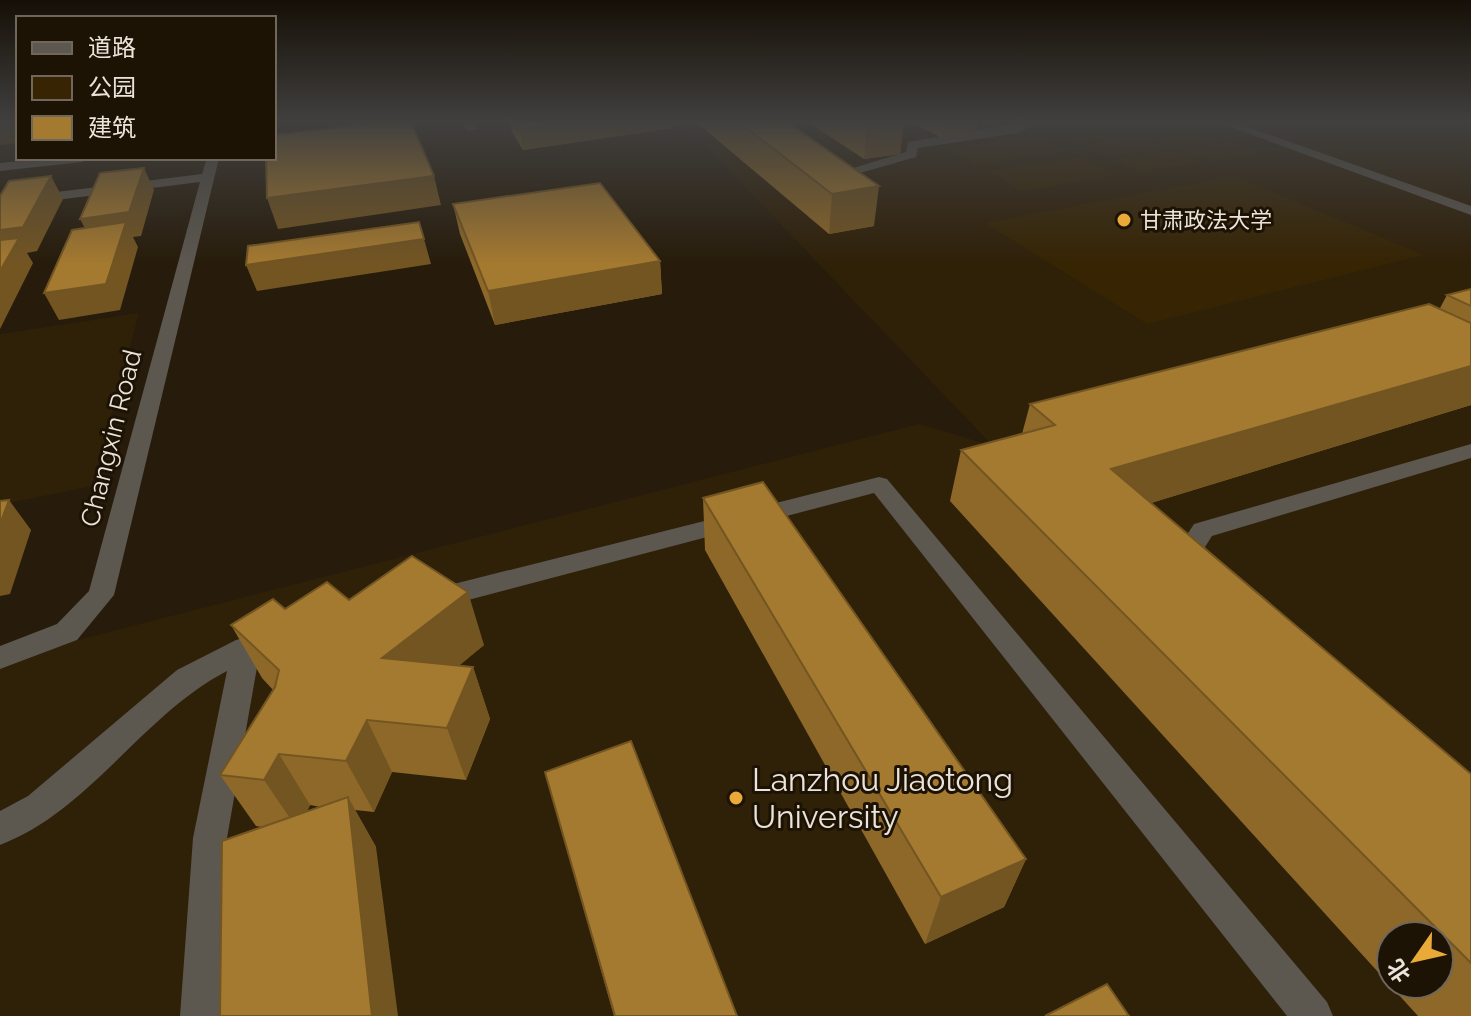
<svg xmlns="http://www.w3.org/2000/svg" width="1471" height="1016" viewBox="0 0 1471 1016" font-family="Raleway,'Noto Sans SC',sans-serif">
  <rect width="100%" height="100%" fill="#271c0b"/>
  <g fill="#2f2008" fill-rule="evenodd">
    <path d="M683,122h788v894h-1471v-356l919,-236 74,22zM1391,936h48v48h-48z"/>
    <polygon points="139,313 92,486 0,505 0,334"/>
  </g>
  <g fill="#362403">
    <polygon points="1108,123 1133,134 1075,142 1051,131"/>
    <polygon points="1196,128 1224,139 1176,146 1149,135"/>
    <polygon points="1036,136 1068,152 975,165 946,148"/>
    <polygon points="1138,136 1165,148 1106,157 1080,145"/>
    <polygon points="1230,142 1260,154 1211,162 1182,149"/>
    <polygon points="1170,150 1199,163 1139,172 1111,159"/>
    <polygon points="1081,157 1117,175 1021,191 988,171"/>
    <polygon points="1234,176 1424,255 1147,324 985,223"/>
  </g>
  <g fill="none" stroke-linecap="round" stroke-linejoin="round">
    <polygon fill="#4f3912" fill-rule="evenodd" points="18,125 18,143 0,145 0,127"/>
    <g fill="#5c574f" fill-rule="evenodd">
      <polygon points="390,122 343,131 337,127 356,122"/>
      <polygon points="462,122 474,122 478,129 468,131"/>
      <polygon points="671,122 683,122 684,123 678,126"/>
      <polygon points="1024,122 1040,122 1018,133 918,148 916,157 849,176 837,173 906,152 908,142"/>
      <polygon points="1217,122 1234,122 1471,206 1471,215"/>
      <polygon points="47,158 88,158 82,162 0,171 0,163"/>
      <polygon points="207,158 219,158 114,595 77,640 0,669 0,646 57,624 89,591 200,182 0,207 0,199 202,174"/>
      <polygon points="1471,444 1471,458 1212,536 1205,547 1219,568 1215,575 1206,577 1197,575 1179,547 1194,524"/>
      <polygon points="879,477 887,479 1327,1002 1333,1016 1287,1016 874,493 434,609 424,606 421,599 424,592 434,589"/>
      <path d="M275,630l10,3 4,8 -4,8 -26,7 -32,182 -7,178h-40l13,-178 34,-167c-85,44 -136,139 -227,174v-34l28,-15 149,-126 59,-30z"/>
    </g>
  </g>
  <g fill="#8d6829" fill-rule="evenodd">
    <polygon points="510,122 673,122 673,128 523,150 512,132"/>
    <polygon points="696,122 786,122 874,226 829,234"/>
    <polygon points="808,122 904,122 900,154 864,159"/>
    <polygon points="912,122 978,122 976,134 942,138"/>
    <polygon points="453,204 660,261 662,294 495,325 460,234"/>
    <path d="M1471,289v116l-320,98 320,271v242h-53l-468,-515 11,-51 61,-16 8,-30 410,-96 7,-13zM1391,936h48v48h-48z"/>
    <polygon points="703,498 1026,859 1004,907 925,944 705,550"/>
    <path d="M349,600l135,45 -25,20 14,2 17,52 -24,61 -74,-8 -18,40 -19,-2 21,37 -120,-21 -36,-51 53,-85 -11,-12 -31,-53 54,-16zM310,805l11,2 -14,4z"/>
    <polygon points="545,772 737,1016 614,1016"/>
  </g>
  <g fill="#735522">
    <polygon points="570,122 673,122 673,128 523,150 520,129"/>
    <polygon points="878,122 904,122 900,154 864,159 867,123"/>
    <polygon points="944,122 978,122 976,134 942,138"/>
    <polygon points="144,168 154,190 141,236 133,237 138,247 120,310 59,320 44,293 93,243 80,219"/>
    <polygon points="51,176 63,199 37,251 27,253 33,263 0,329 0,230"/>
    <polygon points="434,176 441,205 278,229 267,198"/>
    <polygon points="879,186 874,226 829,234 832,194"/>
    <polygon points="424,239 431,264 257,291 246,265"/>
    <polygon points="660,261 662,294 495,325 488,291"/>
    <polygon points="1471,366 1471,405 1092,521 1111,469"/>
    <polygon points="9,500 31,530 10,594 0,596 0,524"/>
    <polygon points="468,592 484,645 405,711 382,658"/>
    <polygon points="473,667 490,719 466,780 447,728"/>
    <polygon points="367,720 392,772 374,812 346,761"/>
    <polygon points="279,754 310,805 298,830 264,780"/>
    <polygon points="348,797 376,847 398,1016 372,1016"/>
    <polygon points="1026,859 1004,907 925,944 941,897"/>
  </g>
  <g fill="#a47930" stroke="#735522" stroke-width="2">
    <polygon points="385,122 411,122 434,176 267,198 266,158 274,158 274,135"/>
    <polygon points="515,122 570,122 520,129"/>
    <polygon points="739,122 787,122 879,186 832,194"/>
    <polygon points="144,168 129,212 80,219 100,173"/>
    <polygon points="51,176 23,227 0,230 0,196 9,181"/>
    <polygon points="600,183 660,261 488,291 453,204"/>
    <polygon points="126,222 106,284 44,293 72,230"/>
    <polygon points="419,222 424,239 246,265 248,246"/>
    <polygon points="19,238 0,271 0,240"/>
    <polygon points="1471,289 1471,306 1447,295"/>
    <polygon points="1429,304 1471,323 1471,366 1111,469 1471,774 1471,963 961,450 1055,425 1030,404"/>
    <polygon points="763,482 1026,859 941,897 703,498"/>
    <polygon points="9,500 0,524 0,501"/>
    <polygon points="412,556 468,592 382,658 473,667 447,728 367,720 346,761 279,754 264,780 220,775 275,687 279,670 231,625 273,599 285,609 327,582 349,600"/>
    <polygon points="631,741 737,1016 615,1016 545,772"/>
    <polygon points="348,797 372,1016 220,1016 222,841"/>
    <polygon points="1107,984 1129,1016 1045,1016"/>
  </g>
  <linearGradient id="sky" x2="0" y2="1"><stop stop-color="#150f06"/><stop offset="0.46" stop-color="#41403f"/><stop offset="1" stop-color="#41403f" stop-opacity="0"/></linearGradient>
  <rect width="1471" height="264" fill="url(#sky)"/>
  <g fill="#eaaa38" stroke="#1d1304" stroke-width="3">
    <circle cx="1124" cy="220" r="8"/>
    <circle cx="736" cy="798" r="8"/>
  </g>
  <g text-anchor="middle" stroke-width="6" stroke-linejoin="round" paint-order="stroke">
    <g font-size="22" fill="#ece4da" stroke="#1d1304" text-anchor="start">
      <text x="1140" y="228">甘肃政法大学</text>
    </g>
    <g font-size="26" fill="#ece4da" stroke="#1d1304">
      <text transform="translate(111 438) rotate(-76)" y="9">Changxin Road</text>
    </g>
    <g font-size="32" fill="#ece4da" stroke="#1d1304" text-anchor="start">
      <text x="752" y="791">Lanzhou Jiaotong<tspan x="752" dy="37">University</tspan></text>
    </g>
  </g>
  <rect x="16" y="16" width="260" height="144" fill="#1d1304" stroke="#70675a" stroke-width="2"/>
  <rect x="32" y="42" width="40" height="12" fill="#5c574f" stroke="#70675a" stroke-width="2"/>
  <text x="88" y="56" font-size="24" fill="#ece4da">道路</text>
  <rect x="32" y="76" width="40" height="24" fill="#362403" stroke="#70675a" stroke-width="2"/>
  <text x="88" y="96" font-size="24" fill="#ece4da">公园</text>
  <rect x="32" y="116" width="40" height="24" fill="#a47930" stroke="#70675a" stroke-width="2"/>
  <text x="88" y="136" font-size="24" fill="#ece4da">建筑</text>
  <g transform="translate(1415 960) rotate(236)"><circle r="38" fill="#1d1304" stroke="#70675a" stroke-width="2"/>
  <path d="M0-6L14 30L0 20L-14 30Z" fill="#eaaa38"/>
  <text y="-12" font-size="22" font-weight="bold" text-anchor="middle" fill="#ece4da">北</text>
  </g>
</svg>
